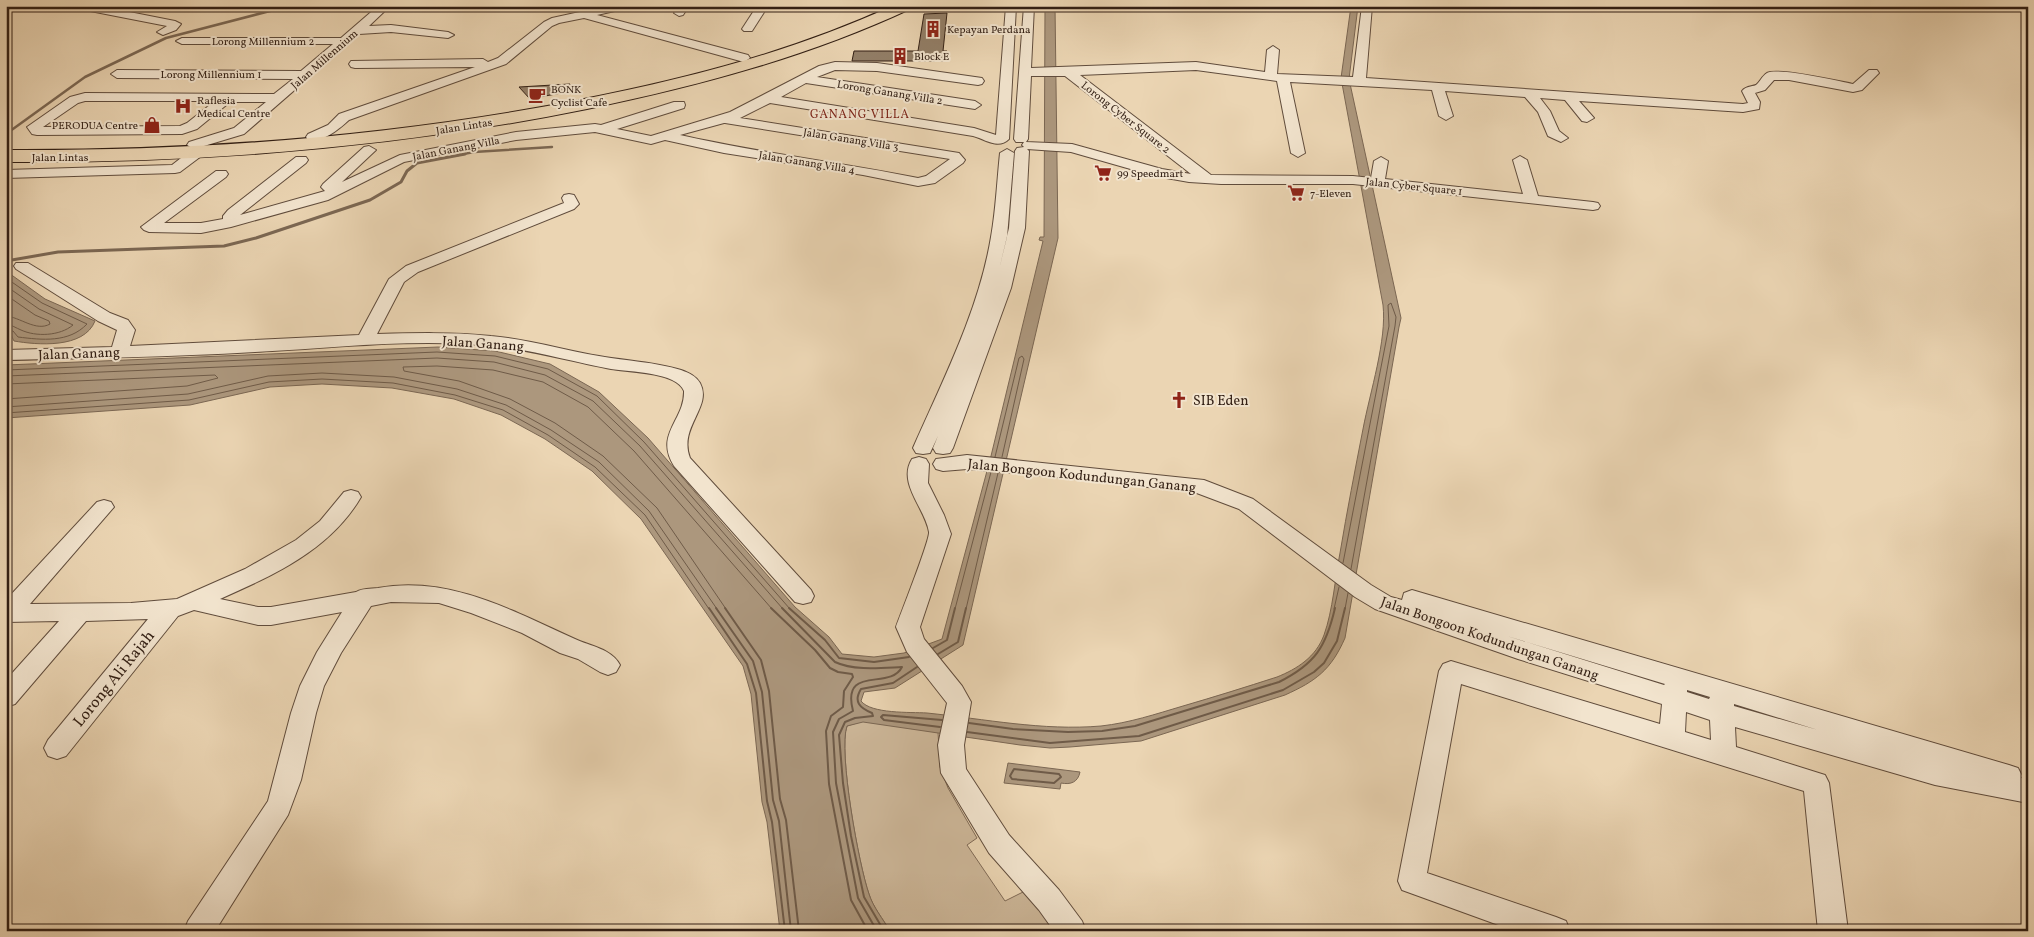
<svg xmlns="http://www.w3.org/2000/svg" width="2034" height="937" viewBox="0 0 2034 937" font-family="Vollkorn,serif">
  <rect width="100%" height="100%" fill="#ebd5b3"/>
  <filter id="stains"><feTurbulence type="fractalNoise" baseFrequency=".004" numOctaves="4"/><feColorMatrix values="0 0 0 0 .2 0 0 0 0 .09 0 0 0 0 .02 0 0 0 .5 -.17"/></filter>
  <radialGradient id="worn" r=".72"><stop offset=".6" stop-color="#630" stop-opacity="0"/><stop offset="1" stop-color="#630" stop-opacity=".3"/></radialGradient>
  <path fill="#ccb698" stroke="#7f6a56" d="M863,721l75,11 2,35 8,21 29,50 -10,7 38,56 22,-11 35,41h-172c-7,-12 -17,-24 -21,-37 -10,-28 -31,-143 -22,-168z"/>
  <g fill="#ac977d" stroke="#7b6753">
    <path d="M1045,6h10l3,232 -95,407 -68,43 -31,4 -3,9c10,13 49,11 66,12 58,6 116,18 174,13 28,-3 55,-12 82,-20 31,-9 63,-19 94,-29 20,-8 39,-20 47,-42 9,-25 11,-57 16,-82 7,-42 15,-83 23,-124 7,-37 24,-89 20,-124l-42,-227 10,-72h7l-9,73 52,239 -2,9 -54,311c-14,32 -29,43 -60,57l-144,46 -71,6 -20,1 -30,-3 -157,-23 -16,4c-9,25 12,140 22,168 4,13 14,25 21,37h-110l-13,-109 -5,-20 -11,-108 -8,-28 -102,-147 -49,-48 -47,-32 -44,-24 -47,-16 -62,-11 -70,-4 -52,3 -80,18 -184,13v-53l432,-18 57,4 55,13 49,28 49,46 147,169 34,30 13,17 32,3 30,-4 38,-14 49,-183 52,-215 -4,-1 1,-3h4z"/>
    <path d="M6,271l39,28 50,22c-11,28 -58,24 -81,20l-3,-6h-5z"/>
    <path d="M1008,763l72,9c-2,10 -9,13 -19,11l-1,6 -56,-6z"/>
  </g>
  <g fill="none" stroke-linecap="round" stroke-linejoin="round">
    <g stroke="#6f5b48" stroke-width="1">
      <path d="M6,278l36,25 45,21c-18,19 -45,16 -69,13l-5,-6 -7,-1"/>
      <path d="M6,286l33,23 34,16c-13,11 -37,12 -52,5 -5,-2 -9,-5 -15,-6"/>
      <path d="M6,295l29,20 14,6 1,3c-14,8 -30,-7 -44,-8"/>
      <polyline points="6,370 437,352 495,356 548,369 597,396 644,442 790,609"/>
      <polyline points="6,376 437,358 494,362 545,375 593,401 640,446 783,609"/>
      <polyline points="6,384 215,375 218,378 187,386 6,399"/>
      <polyline points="6,407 188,394 268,376 322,373 394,377 457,389 506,405 551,430 599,462 649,511 717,609"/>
      <polyline points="6,413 189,400 269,382 322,379 393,383 455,395 503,410 548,435 595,467 645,515 709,609"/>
      <polyline points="995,457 1019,358 1022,356 1024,359 1002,457"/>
      <polyline points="1343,563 1389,326 1388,305 1391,303 1396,317 1395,326 1351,569"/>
      <polyline points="726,609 657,508 603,456 555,423 510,399 459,381 404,371 403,367 437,366 493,370 543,382 588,407 634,451 772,609"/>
      <polyline points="955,609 991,472"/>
      <polyline points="966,609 998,473"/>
      <polyline points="1334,609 1339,587"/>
      <polyline points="1345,609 1348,593"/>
    </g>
    <g stroke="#6f5b48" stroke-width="2">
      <polyline points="709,608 747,664 756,693 767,801 772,822 785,931"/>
      <polyline points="716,608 753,661 762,692 773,800 779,821 791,931"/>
      <polyline points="725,608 761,660 769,691 780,799 786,820 799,931"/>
      <polyline points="771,608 815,650 830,668 838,672 852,674 853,677 844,691 843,707 831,716 826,731 829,784 851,900 868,931"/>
      <path d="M782,608l53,54c19,9 46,6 67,5 -12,24 -61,-3 -49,44l-14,8 -6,13 3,51 22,115 19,33"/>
      <polyline points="789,608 825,640 839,658 874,662 909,657"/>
      <polyline points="933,648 947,640 955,608"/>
      <polyline points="938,654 958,642 966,608"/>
      <path d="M969,723l44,6 55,3 34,-1 33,-5 144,-44c36,-18 47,-35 56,-74"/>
      <polyline points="940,727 884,720 881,717 883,715 942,720"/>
      <polyline points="967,732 1050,743 1139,736 1283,690 1314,672 1324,663 1337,641 1345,608"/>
      <polygon points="1014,769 1059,774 1061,777 1054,783 1012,779 1010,776"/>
      <path d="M884,931l-20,-34 -13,-61 -8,-53 -4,-48 6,-13 10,-4 18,-2 -1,-3c-12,-5 -19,-11 -11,-24l32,-6 24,-16"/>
    </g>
    <g stroke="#7b6753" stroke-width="2.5">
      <polyline points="6,134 85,77 166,38 289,6"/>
      <polyline points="458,155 474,152 552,147"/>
    </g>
    <polyline stroke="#7b6753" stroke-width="3" points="6,261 58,252 224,246 256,238 370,200 401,182 407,171 417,163 465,154"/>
  </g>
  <g fill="#927e67" stroke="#321f14">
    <polygon points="947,13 943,51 947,51 946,61 852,61 854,51 918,51 924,14"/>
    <polygon points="570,84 571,91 530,99 519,87"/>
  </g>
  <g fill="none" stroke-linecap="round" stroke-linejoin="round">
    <g stroke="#604c3c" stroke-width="2">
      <g id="minor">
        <polygon points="75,6 99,6 175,21 181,24 176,30 163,35 157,32 167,26 80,9"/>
        <path d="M378,6h12l-21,20 22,-1 57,7 6,3 -6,3 -57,-6 -32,2 -115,100 -50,15 -7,-4 2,-3 45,-14 32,-26h-36l-33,27 -15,5 -145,1 -5,-1 -5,-7 43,-30 15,-4 189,1 19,-15 -176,-1 -6,-4 6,-4 184,1 32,-27h-151l-6,-3 6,-3h159zM85,101h130l-28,22 -7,3 -137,1 35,-24z"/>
        <path d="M607,6h22l-1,2 -31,7 151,40 2,3 -6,4 -160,-44 -25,5 -7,3 -46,38 -157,56c-10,9 -26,23 -41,20l-2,-3 2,-3 20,-9 11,-11 136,-47 -120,1 -4,-1 -2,-3 2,-3 132,-2 5,3 10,-4 46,-36 8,-4z"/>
        <polygon points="678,6 689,6 683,15 679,16 674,13"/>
        <polygon points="757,6 768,6 752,31 744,31 742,29"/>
        <path d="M1006,6h10l-7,133c-11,11 -24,0 -36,-3l-203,-33 -30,15 219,35 6,7 -2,3 -28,20 -17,3 -55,-11 -139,-22 -59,-13 -14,4 -56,-12 -79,8 -112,22 -76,38 -97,27 -30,6 -52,-1 -5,-2 -3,-3 75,-56h10l2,3 -2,3 -62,46h37l22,-4v-3l5,-6 68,-53h10l2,3 -2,3 -66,52 85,-24 -4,-4 2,-3 41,-37 5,-1 7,4 -34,32 58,-27 116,-23 79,-8 6,1 73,-23h10l1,3 -1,3 -67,21 34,7 79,-24 89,-46 16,-4 42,1 105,15 2,3 -2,3 -4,1 -101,-14 -42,-1 -18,7 158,24 6,4 -6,4 -169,-26 -25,14 193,31 22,7zM724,123h1l225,36 -24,17 -8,2c-79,-16 -159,-25 -238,-43z"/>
        <path d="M1024,6h10l-3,62 165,-6 69,10 2,-22 6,-4 6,4 -2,24 76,3 9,-71h10l-6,72 377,26 5,-1 -6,-12c4,-5 9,-4 14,-6 4,-3 6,-9 11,-12 11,-6 71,8 86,11l16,-14h8l2,3 -17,17 -9,2 -64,-12h-15l-9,10 -10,3 5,9 -1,7 -16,3 -164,-11 15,17 -7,4 -5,-1 -17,-21 -25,-2 10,13 9,20 9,7 -7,4 -13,-6 -10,-24 -13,-15 -80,-6 8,25 -7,4 -7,-4 -7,-26 -142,-8 15,71 -7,4 -7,-4 -14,-72 -81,-11 -116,5 131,100 142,1 18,2 3,-17 7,-4 7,4 -3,18 138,15 -10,-34 7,-4 7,4 11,36 55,6 5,1 2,3 -2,3 -5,1 -240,-26h-132l-32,-2 -34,-6 -84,-24 -44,-3 2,2 -4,77 -14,60 -58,160 -3,5 -7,1 -7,-1 -3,-5 5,-12 -8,17 -7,1 -7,-1 -3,-5c30,-68 66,-138 78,-211 5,-28 6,-56 9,-84l7,-4 7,4 -7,84 -9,37 11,-46 6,-77 2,-3 7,-1 -2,-2 2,-3h-8l-2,-3zM1031,76h34l126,98 -29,-5 -90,-25 -46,-2 2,-3z"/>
        <polygon points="195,150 200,151 202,154 200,157 180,172 175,173 6,178 6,170 172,165 190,151"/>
        <path d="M569,194l5,1 5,9 -5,5 -156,63 -14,10 -27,52c38,-1 76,-2 114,2 37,3 72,14 108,20 28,5 56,6 82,14 8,3 15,6 19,13 13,24 -22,44 -10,75l121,132 3,6 -3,6 -8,2 -8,-2 -121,-136c-20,-32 11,-46 10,-75 -7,-19 -55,-19 -73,-22 -39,-7 -78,-19 -118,-23 -79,-8 -159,2 -238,6 -83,5 -166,6 -249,8v-10l106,-3 5,-17 -19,-9 -82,-52 -2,-3 2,-3h12l82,50 18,7 7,10 -5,16 229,-11 30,-56 17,-13 158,-63 -2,-5 2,-3z"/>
        <path d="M967,455l237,25 49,19 118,86 20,12 11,3 2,-7 8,-3 597,175 9,3 4,8 -1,2 7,1v24l-93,-18 -200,-58 1,20 89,28 4,8 19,148h-30l-14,-140 -343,-107 -34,189 129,44 10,4 4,10h-55l-113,-41 -4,-9 41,-210 4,-7 8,-3 209,63 2,-20 -144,-45 -143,-50 -20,-12 -116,-88 -45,-17 -166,-18 -61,-5 -24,2 -7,-2 -3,-5 3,-5zM1507,636l158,48 -1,1zM1687,690l23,7 -1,2 -22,-7zM1734,704l84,26 -84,-24zM1686,712l24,8 1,20 -26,-8z"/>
        <path d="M919,457l7,2 3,5 -1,19 16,32 7,19 -31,93 4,12 38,47 9,16 -7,43 2,24 43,66 50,55 23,31 4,10h-32l-15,-21 -50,-57 -48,-80 -3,-28 9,-42 -40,-51 -11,-25c5,-14 34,-87 33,-95 -4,-24 -32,-49 -17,-73z"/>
        <path d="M351,490l7,2 3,5c-31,53 -87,78 -141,102l38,8h13l85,-15c7,-4 14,-3 22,-4 71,-13 135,23 197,51 15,7 37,10 45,26l-4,7 -8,3 -8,-3 -22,-13 -18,-6 -38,-20 -51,-20 -32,-10 -48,-1 -20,4 -30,47 -17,33 -8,27 -15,67 -13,35 -73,116h-31l4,-10 80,-120 23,-88 9,-27 17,-34 25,-40 -71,13h-13l-64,-15 -16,6 -112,140 -9,3 -9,-3 -4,-8 4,-8 100,-121 -62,2 -71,83 -9,3v-27l53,-59 -53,1v-22l91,-98 7,-2 7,2 3,5 -84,97 101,-1 46,-4 68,-30 51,-29 24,-19 24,-29z"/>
      </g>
    </g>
    <g stroke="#321f14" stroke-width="2">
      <path id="highway" d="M892,6h20l-2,3c-103,48 -212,77 -323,100 -192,39 -385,54 -581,53v-12c195,1 387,-13 578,-51 106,-21 210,-48 308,-93z"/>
    </g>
    <use href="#minor" fill="#f2e4ce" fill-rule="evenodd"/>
    <use href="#highway" fill="#ebd5b3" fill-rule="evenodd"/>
  </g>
  <defs>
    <g id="building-bare" transform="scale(1.35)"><path d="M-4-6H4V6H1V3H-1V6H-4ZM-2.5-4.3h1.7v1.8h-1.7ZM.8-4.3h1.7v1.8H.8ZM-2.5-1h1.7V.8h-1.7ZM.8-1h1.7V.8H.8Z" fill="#8f2418" stroke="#f2e4ce" stroke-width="2.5" paint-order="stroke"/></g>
    <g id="cafe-bare" transform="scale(1.35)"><path d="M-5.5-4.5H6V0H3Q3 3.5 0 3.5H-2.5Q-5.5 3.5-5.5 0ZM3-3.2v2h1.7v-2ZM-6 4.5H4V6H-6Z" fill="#8f2418" stroke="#f2e4ce" stroke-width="2.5" paint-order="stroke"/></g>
    <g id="hospital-bare" transform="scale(1.35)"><path d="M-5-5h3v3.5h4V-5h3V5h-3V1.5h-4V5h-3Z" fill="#8f2418" stroke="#f2e4ce" stroke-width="2.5" paint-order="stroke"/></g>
    <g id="shop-bare" transform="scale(1.35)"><path d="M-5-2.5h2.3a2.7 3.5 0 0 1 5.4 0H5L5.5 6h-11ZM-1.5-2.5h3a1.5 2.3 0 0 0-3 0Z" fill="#8f2418" stroke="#f2e4ce" stroke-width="2.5" paint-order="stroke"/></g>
    <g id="supermarket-bare" transform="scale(1.35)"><path d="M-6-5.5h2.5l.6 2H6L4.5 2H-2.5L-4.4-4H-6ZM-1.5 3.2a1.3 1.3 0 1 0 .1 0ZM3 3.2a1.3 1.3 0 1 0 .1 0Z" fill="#8f2418" stroke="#f2e4ce" stroke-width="2.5" paint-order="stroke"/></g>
    <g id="church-bare" transform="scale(1.35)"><path d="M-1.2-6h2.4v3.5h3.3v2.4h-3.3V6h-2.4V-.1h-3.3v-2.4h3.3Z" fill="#8f2418" stroke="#f2e4ce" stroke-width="2.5" paint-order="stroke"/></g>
  </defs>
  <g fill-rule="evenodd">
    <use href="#building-bare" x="933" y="29"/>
    <use href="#building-bare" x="900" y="56"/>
    <use href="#cafe-bare" x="537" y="95"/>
    <use href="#hospital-bare" x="183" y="106"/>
    <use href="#shop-bare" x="152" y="125"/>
    <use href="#supermarket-bare" x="1103" y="173"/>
    <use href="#supermarket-bare" x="1296" y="193"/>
    <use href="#church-bare" x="1179" y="400"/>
  </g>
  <g text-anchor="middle" stroke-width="4" stroke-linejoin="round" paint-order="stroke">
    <g font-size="11" fill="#321f14" stroke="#f2e4ce" text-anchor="start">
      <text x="947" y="33">Kepayan Perdana</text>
      <text x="914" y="60">Block E</text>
      <text x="551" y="93">BONK<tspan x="551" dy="13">Cyclist Cafe</tspan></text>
      <text x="197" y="104">Raflesia<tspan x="197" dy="13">Medical Centre</tspan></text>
      <text x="138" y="129" text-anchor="end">PERODUA Centre</text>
      <text x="1117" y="177">99 Speedmart</text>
      <text x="1310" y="197">7-Eleven</text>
    </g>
    <g font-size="11" fill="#321f14" stroke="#f2e4ce">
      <text x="263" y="45">Lorong Millennium 2</text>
      <text transform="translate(324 59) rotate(-41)" y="4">Jalan Millennium</text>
      <text x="211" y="78">Lorong Millennium 1</text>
      <text transform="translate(890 92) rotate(9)" y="4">Lorong Ganang Villa 2</text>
      <text transform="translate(1126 117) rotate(38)" y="4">Lorong Cyber Square 2</text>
      <text transform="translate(464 126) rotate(-9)" y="4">Jalan Lintas</text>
      <text transform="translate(851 139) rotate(9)" y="4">Jalan Ganang Villa 3</text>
      <text transform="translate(456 148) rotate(-11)" y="4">Jalan Ganang Villa</text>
      <text x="60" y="161">Jalan Lintas</text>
      <text transform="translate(807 162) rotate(9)" y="4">Jalan Ganang Villa 4</text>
      <text transform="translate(1414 186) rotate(6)" y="4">Jalan Cyber Square 1</text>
    </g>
    <g font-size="12" letter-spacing="1" fill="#7a1f14" stroke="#f2e4ce">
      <text x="860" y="118">GANANG VILLA</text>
    </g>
    <g font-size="14" fill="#321f14" stroke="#f2e4ce">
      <text transform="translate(483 343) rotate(4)" y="5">Jalan Ganang</text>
      <text transform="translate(79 353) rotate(-2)" y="5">Jalan Ganang</text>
      <text transform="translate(1082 475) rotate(6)" y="5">Jalan Bongoon Kodundungan Ganang</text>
      <text transform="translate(1490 638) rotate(19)" y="5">Jalan Bongoon Kodundungan Ganang</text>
    </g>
    <g font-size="14" fill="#321f14" stroke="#f2e4ce" text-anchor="start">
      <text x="1193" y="405">SIB Eden</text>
    </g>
    <g font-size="16" fill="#321f14" stroke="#f2e4ce">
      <text transform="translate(113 678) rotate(-51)" y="6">Lorong Ali Rajah</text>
    </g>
  </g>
  <rect width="2034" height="937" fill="none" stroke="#ebd5b3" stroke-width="25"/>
  <rect x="8" y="8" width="2019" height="922" fill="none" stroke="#321f14" stroke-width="2.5"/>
  <rect x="12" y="12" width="2009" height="912" fill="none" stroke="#321f14"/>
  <rect width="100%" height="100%" filter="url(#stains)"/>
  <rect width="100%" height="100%" fill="url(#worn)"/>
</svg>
